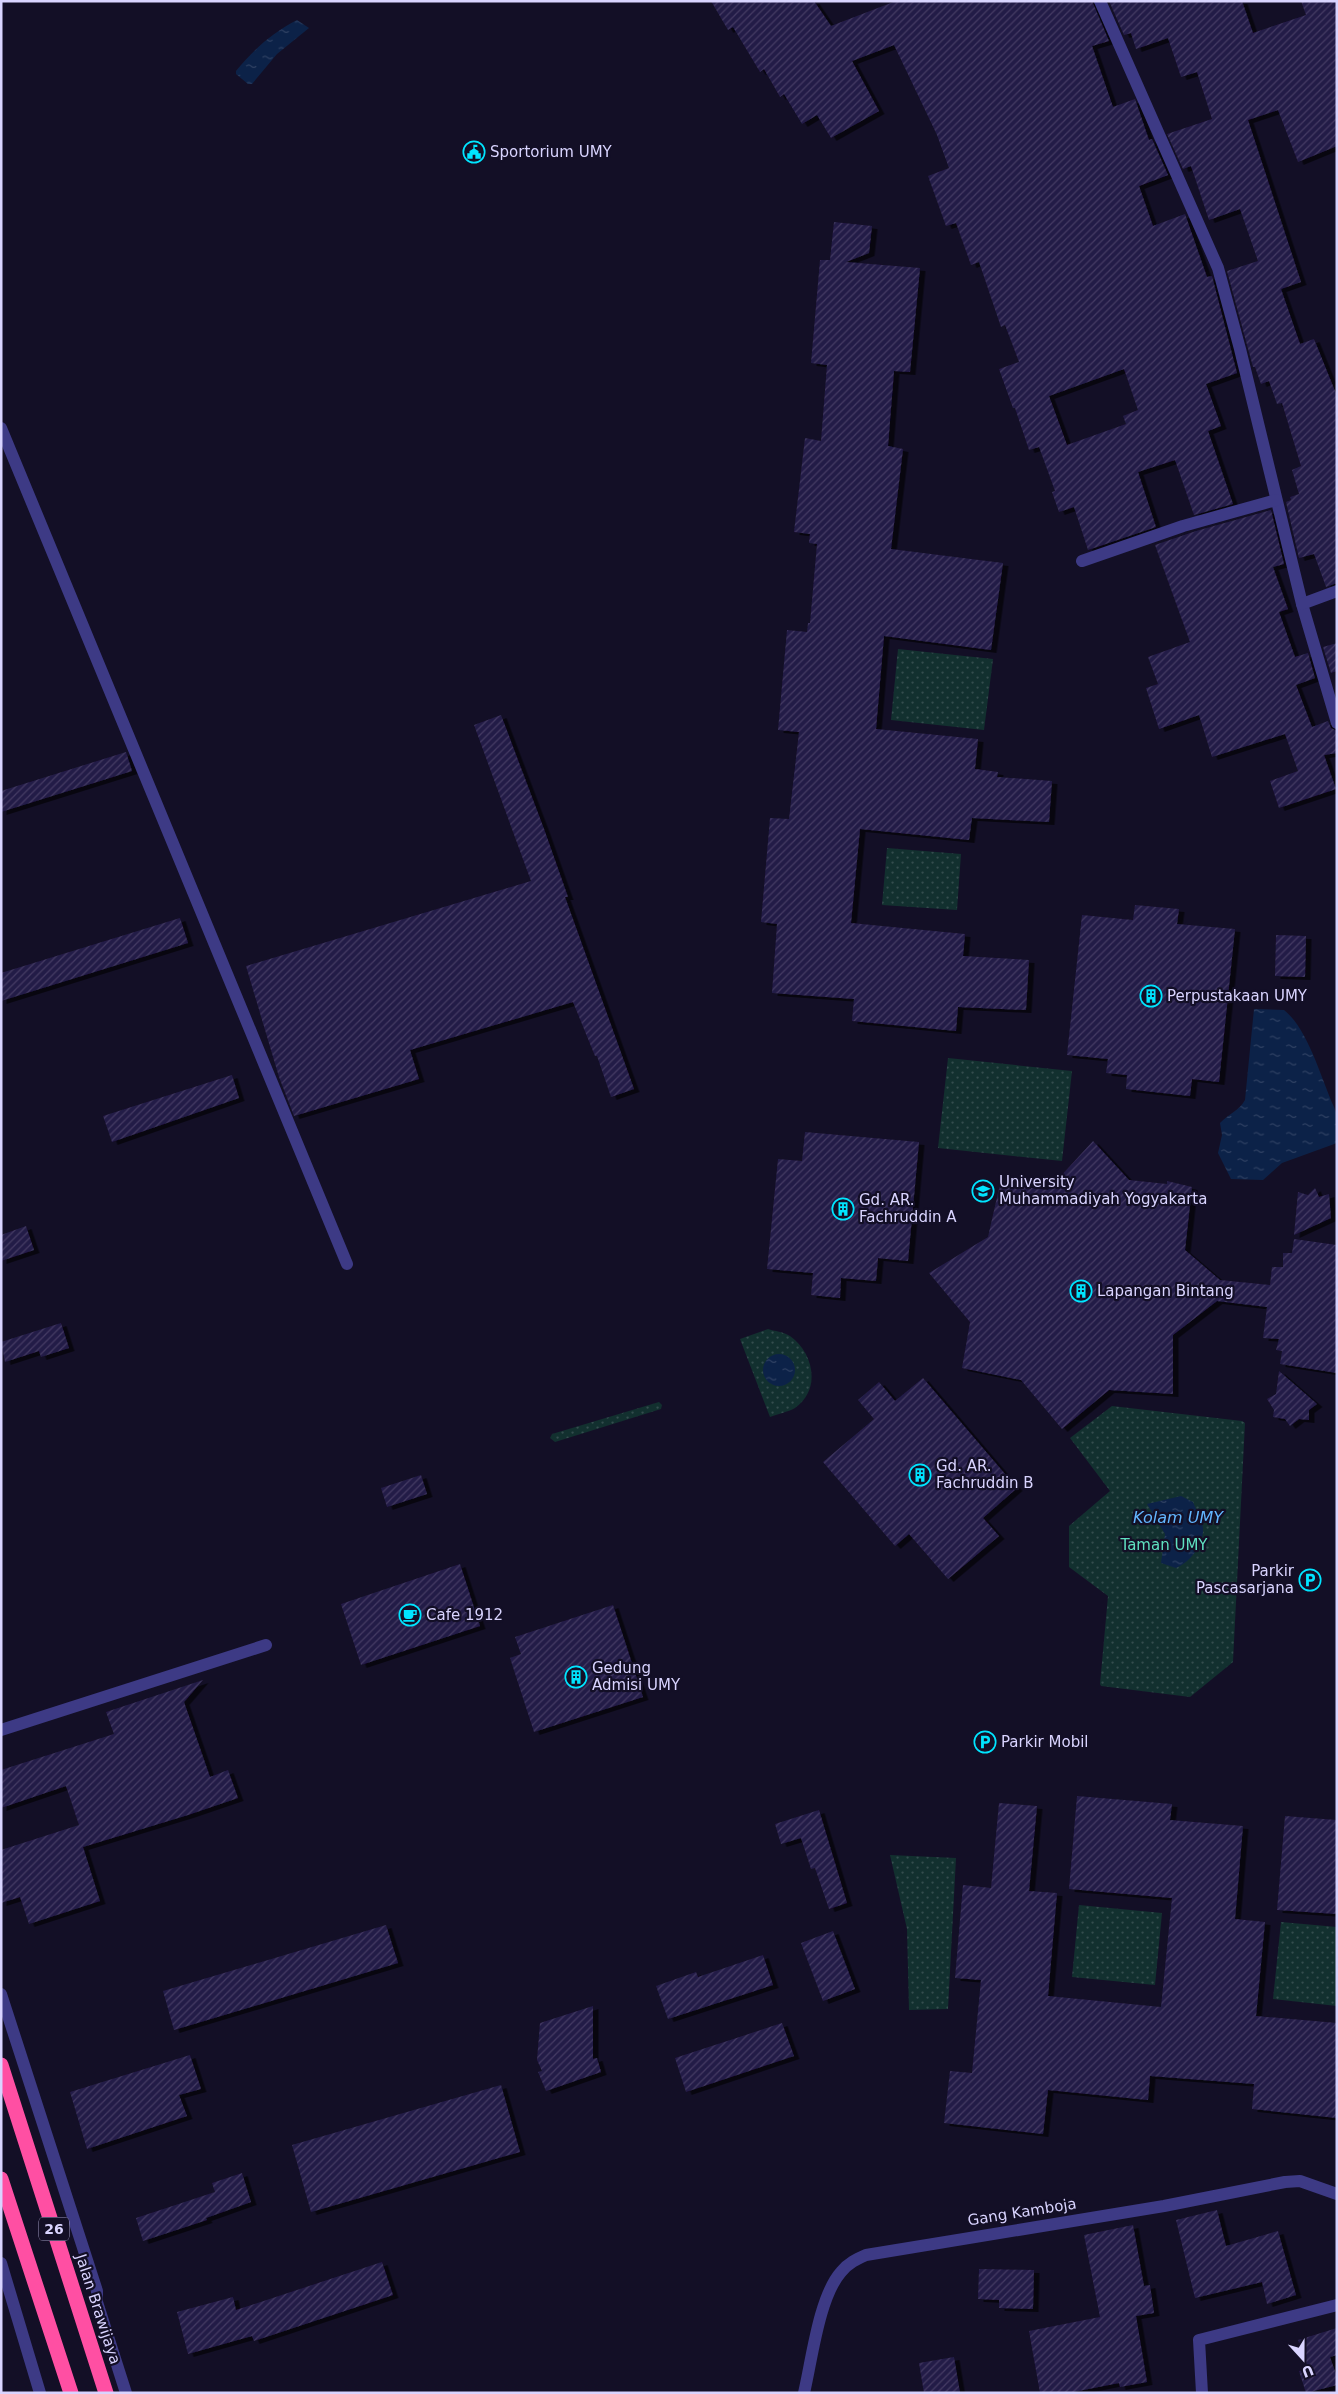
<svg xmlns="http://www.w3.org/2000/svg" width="1338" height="2394" viewBox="0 0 1338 2394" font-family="'DejaVu Sans',sans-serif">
  <defs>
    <pattern id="green-dots" width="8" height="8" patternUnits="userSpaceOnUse" patternTransform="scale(1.25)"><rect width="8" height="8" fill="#12302f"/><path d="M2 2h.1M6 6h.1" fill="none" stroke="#344d4e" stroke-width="1.8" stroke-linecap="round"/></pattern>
    <pattern id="water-ripples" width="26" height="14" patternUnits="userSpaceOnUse" patternTransform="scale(1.25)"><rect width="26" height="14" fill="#0c2248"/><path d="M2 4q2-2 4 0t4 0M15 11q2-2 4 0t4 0" fill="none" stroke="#2f4163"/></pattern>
    <pattern id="building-hatch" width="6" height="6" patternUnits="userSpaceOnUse" patternTransform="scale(1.25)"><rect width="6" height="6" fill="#241b47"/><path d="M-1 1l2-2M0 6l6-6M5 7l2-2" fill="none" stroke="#433b63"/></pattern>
    <filter id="shadow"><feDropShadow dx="5.5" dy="3" stdDeviation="0" flood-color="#0009"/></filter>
  </defs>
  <rect width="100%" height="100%" fill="#130f26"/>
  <g fill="url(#green-dots)">
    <polygon points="898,649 993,659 984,730 891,720"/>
    <polygon points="887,848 961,854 957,910 882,905"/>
    <polygon points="948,1058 1072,1071 1062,1161 938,1148"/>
    <path d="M768,1329c6,2 16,3 22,7 23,16 32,53 5,72 -7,4 -18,6 -25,9l-30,-78z"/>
    <polygon points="659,1402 662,1405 661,1409 555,1442 550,1438 552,1434"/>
    <polygon points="1112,1406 1242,1421 1245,1423 1233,1662 1190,1697 1101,1686 1100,1684 1108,1596 1069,1567 1069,1526 1110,1491 1070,1438"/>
    <polygon points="890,1855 956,1858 948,2009 909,2010 907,1929"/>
    <polygon points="1079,1905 1162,1913 1155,1985 1072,1977"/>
    <polygon points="1281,1922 1337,1927 1337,2006 1273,1999"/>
  </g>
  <g fill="url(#water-ripples)">
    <path d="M297,20l12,8 -32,26 -25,30h-4l-12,-10v-3c17,-21 36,-38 61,-51z"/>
    <path d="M1254,1009l30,1c24,19 37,68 50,97l3,8v28l-55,20 -19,17 -32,-1 -13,-26 4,-18 -2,-12c8,-9 19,-12 25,-23z"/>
    <circle cx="779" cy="1370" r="16"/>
    <path d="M1181,1496l12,6c3,8 9,18 10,26 1,17 -13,34 -27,40l-15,-5 4,-29 -18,-30z"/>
  </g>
  <g fill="url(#building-hatch)" fill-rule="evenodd" filter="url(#shadow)">
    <path d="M711,1h103l17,25 65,-25h196l17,40 -17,5 21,61 22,-8 14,41 3,-1 16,36 -29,11 14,40 32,-12 22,63 5,-1 25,97 -31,11 15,42 -13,5 25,73 -39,11 -19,-55 -37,12 18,55 -68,23 -14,-43 -15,5 -7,-20 3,-1 -16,-44 -10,3 -14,-42h-2l-14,-39 20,-7 -14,-37 -4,2 -22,-65 -8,3 -15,-42 -10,3 -18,-50 21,-8 -12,-33 -43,-90 -42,16 27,50 -48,27 -14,-23 -15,9 -18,-30 -4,3 -16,-28 -4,3 -27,-45 -5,3zM1124,369l14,41 -15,6 3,8 -59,21 -18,-49z"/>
    <polygon points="1109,1 1242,1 1253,33 1306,15 1301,1 1337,1 1337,146 1298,162 1278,110 1248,120 1301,282 1281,289 1300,344 1314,339 1337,396 1337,583 1326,587 1314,554 1299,558 1286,502 1291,500 1290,497 1299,494 1292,470 1301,466 1282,403 1277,404 1269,381 1261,384 1255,367 1253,367 1227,271 1258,261 1240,209 1209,220 1191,166 1183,169 1167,134 1212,119 1197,72 1181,77 1168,38 1136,49 1131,33 1124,35"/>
    <polygon points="834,222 872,226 869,253 846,262 920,268 910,372 894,371 888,446 903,449 891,549 1003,563 991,650 884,636 876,729 978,739 975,769 998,772 997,777 1052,781 1049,822 972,818 969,840 860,829 851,923 965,934 963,956 1029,960 1026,1010 958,1007 956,1031 852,1021 854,999 772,993 777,924 761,922 770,818 789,819 799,732 778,730 787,630 807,632 808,623 810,623 817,544 809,543 810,534 794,532 805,438 821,441 827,365 811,363 820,260 830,260"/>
    <polygon points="1271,510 1284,564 1273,567 1288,609 1279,612 1295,657 1308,653 1315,678 1296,685 1312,727 1328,721 1331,728 1337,731 1337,753 1324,755 1336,789 1279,808 1270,781 1298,771 1285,734 1212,757 1199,715 1159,729 1146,688 1158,684 1148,657 1190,642 1155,545 1196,531"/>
    <polygon points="1337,643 1337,671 1331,673 1323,647"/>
    <polygon points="501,715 544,829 568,897 565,897 634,1089 611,1097 597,1056 595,1056 573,1002 410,1050 419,1079 294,1116 279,1077 246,966 531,881 474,725"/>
    <polygon points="126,752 132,771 1,812 1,791"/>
    <polygon points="1135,905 1179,909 1177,924 1235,929 1219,1082 1192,1079 1190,1096 1126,1089 1127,1075 1106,1073 1108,1059 1067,1055 1082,915 1133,920"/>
    <polygon points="180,918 188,943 1,1001 1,973"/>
    <polygon points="1276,935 1306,936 1305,977 1275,976"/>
    <polygon points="232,1075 239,1098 112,1142 103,1116"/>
    <polygon points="805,1132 919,1142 908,1261 878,1258 876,1281 841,1278 840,1298 811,1295 813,1273 767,1269 778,1159 802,1161"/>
    <polygon points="1093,1141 1129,1180 1167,1184 1167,1181 1192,1187 1185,1250 1220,1280 1270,1285 1272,1267 1283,1267 1283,1253 1292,1253 1294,1239 1337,1245 1337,1373 1280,1364 1282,1351 1276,1350 1279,1339 1263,1338 1267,1307 1217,1301 1173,1335 1173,1394 1109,1390 1062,1429 1021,1380 962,1368 970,1322 929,1273 988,1237 1000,1184 1048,1190"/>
    <polygon points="1315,1188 1319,1197 1329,1194 1331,1218 1294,1235 1298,1192 1308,1195"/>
    <polygon points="26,1226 34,1250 1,1261 1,1235"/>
    <polygon points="61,1323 69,1348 41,1357 39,1351 5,1362 1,1342"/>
    <polygon points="1279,1371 1317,1404 1309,1410 1309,1420 1299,1419 1290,1426 1285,1419 1273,1417 1274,1410 1267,1399 1276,1394"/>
    <polygon points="923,1378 1017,1488 983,1518 999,1536 948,1579 909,1534 895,1546 823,1462 874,1419 858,1400 879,1382 895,1401"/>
    <polygon points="421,1475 427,1494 387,1507 381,1488"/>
    <polygon points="460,1564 480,1626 361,1665 341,1604"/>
    <polygon points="613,1605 643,1697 534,1732 510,1658 521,1654 515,1637"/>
    <polygon points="203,1680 184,1702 210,1777 228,1770 238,1798 188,1815 83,1847 100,1901 29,1924 20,1897 1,1903 1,1850 79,1825 66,1786 1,1808 1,1770 114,1734 106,1712"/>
    <polygon points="1077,1796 1172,1804 1170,1820 1243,1826 1235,1919 1265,1922 1256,2016 1337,2023 1337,2118 1252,2109 1254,2084 1150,2076 1148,2100 1048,2090 1043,2134 944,2123 950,2071 972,2073 981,1980 955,1978 963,1885 991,1888 999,1803 1037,1806 1029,1891 1057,1893 1048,1996 1161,2007 1172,1898 1069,1889"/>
    <polygon points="819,1810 847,1903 829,1909 815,1868 811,1869 801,1838 781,1844 775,1824"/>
    <polygon points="1285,1816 1337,1820 1337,1914 1277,1910"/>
    <polygon points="386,1925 398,1963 174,2030 163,1991"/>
    <polygon points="833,1931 855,1989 823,2001 801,1943"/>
    <polygon points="763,1955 773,1985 668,2019 656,1986 696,1972 698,1977"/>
    <polygon points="593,2006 593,2059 597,2058 601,2072 546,2091 538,2072 542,2071 537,2060 540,2023"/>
    <polygon points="782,2023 794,2056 686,2092 675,2058"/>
    <polygon points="190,2055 201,2089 179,2095 187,2116 87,2149 70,2092"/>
    <polygon points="501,2085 520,2152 311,2212 292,2145"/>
    <polygon points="242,2173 251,2202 206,2218 207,2220 143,2241 136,2218 215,2192 212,2183"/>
    <polygon points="1217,2210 1226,2246 1278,2231 1296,2295 1267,2304 1262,2282 1195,2298 1176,2220"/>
    <polygon points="1133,2225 1144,2286 1150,2285 1154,2313 1136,2316 1147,2382 1120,2387 1119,2383 1068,2393 1040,2393 1029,2331 1100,2317 1084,2235"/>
    <polygon points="382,2262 393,2295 254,2341 252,2336 188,2354 177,2312 233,2297 236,2310"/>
    <polygon points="979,2269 1034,2270 1033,2309 999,2308 999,2300 978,2299"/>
    <polygon points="1337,2328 1337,2355 1330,2357 1337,2377 1337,2385 1306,2393 1299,2371 1307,2369 1298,2340"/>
    <polygon points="954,2357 960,2393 924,2393 919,2363"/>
  </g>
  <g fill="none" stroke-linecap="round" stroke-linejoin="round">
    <g stroke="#3d3a85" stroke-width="12">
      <polyline points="1100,1 1218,268 1240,349 1302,604 1337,723"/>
      <polyline points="1,428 347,1264"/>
      <polyline points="1082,561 1183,526 1276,500"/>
      <polyline points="1302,604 1337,591"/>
      <polyline points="1,1730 266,1645"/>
      <polyline points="1,1994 97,2291 97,2302 126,2393"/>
      <polyline points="1,2263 40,2393"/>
      <path d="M804,2393c8,-34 15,-96 37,-121 7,-9 16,-13 25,-17l298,-49 121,-24 15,-1 37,13"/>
      <polyline points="1202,2393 1199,2340 1337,2305"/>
    </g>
    <g stroke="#ff4fa3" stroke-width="15">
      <polyline points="1,2065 106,2393"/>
      <polyline points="1,2179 71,2393"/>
    </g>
  </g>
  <defs>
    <g id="civic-ring" transform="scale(1.125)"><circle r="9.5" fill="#130f26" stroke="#00e5ff" stroke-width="1.5"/><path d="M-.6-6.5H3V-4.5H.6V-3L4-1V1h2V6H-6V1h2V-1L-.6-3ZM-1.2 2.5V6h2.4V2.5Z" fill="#00e5ff"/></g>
    <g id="building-ring" transform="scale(1.125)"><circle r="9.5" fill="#130f26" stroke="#00e5ff" stroke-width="1.5"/><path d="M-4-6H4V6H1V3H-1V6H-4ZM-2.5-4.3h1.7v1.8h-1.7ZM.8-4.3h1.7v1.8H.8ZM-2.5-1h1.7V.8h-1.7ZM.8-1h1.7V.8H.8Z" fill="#00e5ff"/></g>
    <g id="university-ring" transform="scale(1.125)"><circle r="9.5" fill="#130f26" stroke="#00e5ff" stroke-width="1.5"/><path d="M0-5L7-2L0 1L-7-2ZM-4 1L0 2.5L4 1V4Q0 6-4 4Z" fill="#00e5ff"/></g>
    <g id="parking-ring" transform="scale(1.125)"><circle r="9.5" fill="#130f26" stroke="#00e5ff" stroke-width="1.5"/><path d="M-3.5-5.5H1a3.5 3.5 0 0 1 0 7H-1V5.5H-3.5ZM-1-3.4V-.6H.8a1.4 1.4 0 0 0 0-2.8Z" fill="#00e5ff"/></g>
    <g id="cafe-ring" transform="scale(1.125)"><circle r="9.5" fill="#130f26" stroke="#00e5ff" stroke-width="1.5"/><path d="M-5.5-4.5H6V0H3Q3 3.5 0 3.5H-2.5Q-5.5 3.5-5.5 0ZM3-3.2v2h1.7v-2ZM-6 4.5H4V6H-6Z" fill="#00e5ff"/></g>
  </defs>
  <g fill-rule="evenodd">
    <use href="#civic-ring" x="474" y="152"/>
    <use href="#building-ring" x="1151" y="996"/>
    <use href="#university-ring" x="983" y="1191"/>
    <use href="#building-ring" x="843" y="1209"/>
    <use href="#building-ring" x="1081" y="1291"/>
    <use href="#building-ring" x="920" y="1475"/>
    <use href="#parking-ring" x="1310" y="1580"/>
    <use href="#cafe-ring" x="410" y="1615"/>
    <use href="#building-ring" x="576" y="1677"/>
    <use href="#parking-ring" x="985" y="1742"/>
  </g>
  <g text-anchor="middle" stroke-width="4.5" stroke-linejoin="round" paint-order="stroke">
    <rect fill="#130f26" stroke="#9e99be" stroke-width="1" x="39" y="2217.5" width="30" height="23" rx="4"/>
    <g font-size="14" font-weight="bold" fill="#d9d4ff">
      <text x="54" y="2234">26</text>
    </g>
    <g font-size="15" fill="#d9d4ff" stroke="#130f26" text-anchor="start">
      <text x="490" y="157">Sportorium UMY</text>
      <text x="1167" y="1001">Perpustakaan UMY</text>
      <text x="999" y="1187">University<tspan x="999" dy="17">Muhammadiyah Yogyakarta</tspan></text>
      <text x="859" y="1205">Gd. AR.<tspan x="859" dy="17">Fachruddin A</tspan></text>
      <text x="1097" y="1296">Lapangan Bintang</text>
      <text x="936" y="1471">Gd. AR.<tspan x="936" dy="17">Fachruddin B</tspan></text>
      <text x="1294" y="1576" text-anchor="end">Parkir<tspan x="1294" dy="17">Pascasarjana</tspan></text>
      <text x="426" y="1620">Cafe 1912</text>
      <text x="592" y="1673">Gedung<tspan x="592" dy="17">Admisi UMY</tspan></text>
      <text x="1001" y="1747">Parkir Mobil</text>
    </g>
    <g font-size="15" fill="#5fe0c0" stroke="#130f26">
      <text x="1164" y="1550">Taman UMY</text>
    </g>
    <g font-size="15" fill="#d9d4ff" stroke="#130f26">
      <text transform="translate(1022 2212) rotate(-9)" y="5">Gang Kamboja</text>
      <text transform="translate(98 2309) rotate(72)" y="5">Jalan Brawijaya</text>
    </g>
    <g font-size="16" font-style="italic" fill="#62b6ff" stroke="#130f26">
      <text x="1178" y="1523">Kolam UMY</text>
    </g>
  </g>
  <rect width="1338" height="2394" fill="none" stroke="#d9d4ff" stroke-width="5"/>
  <g transform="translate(1303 2359) rotate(159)" stroke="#130f26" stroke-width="4" paint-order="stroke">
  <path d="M0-4L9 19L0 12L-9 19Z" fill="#d9d4ff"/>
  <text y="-8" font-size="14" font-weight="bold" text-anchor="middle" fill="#d9d4ff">U</text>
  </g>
</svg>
